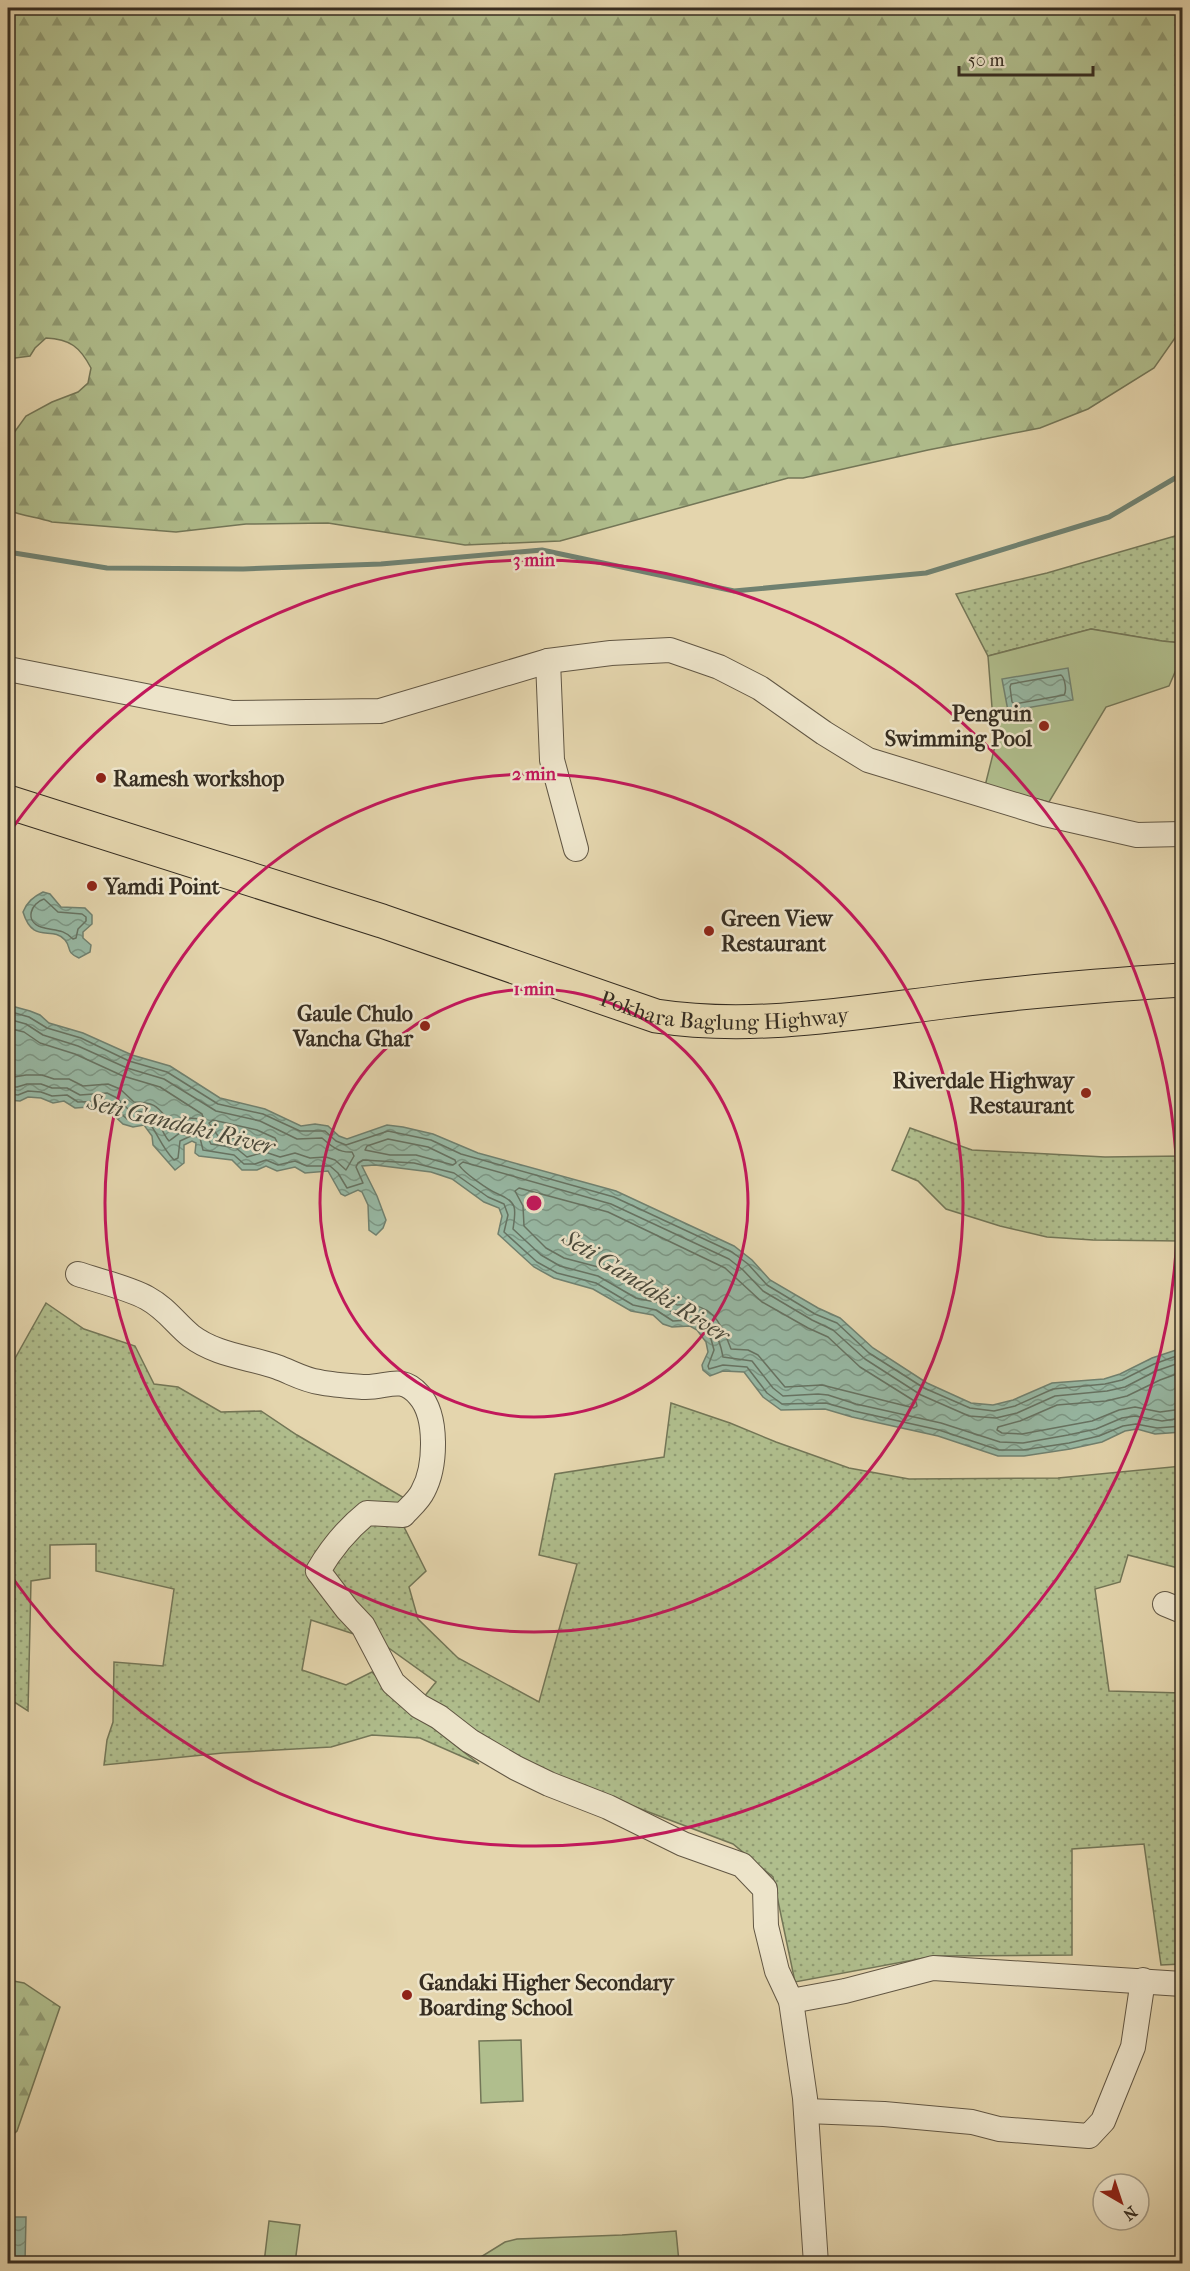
<svg xmlns="http://www.w3.org/2000/svg" width="1190" height="2271" viewBox="0 0 1190 2271" font-family="'IM FELL French Canon',serif">
  <defs>
    <pattern id="grass-dots" width="8" height="8" patternUnits="userSpaceOnUse" patternTransform="scale(1.5)"><rect width="8" height="8" fill="#b0be8d"/><path d="M2 2h.1M6 6h.1" fill="none" stroke="#909b73" stroke-width="1.8" stroke-linecap="round"/></pattern>
    <pattern id="forest-firs" width="22" height="20" patternUnits="userSpaceOnUse" patternTransform="scale(1.5)"><rect width="22" height="20" fill="#b0be8d"/><path d="M5 1l3.5 6h-7zM16 11l3.5 6h-7z" fill="#909b73"/></pattern>
    <pattern id="water-waves" width="16" height="10" patternUnits="userSpaceOnUse" patternTransform="scale(1.5)"><rect width="16" height="10" fill="#97b9a5"/><path d="M0 5q4-4 8 0t8 0" fill="none" stroke="#7c9786"/></pattern>
  </defs>
  <rect width="100%" height="100%" fill="#e4d5ad"/>
  <filter id="stains"><feTurbulence type="fractalNoise" baseFrequency=".00333" numOctaves="4"/><feColorMatrix values="0 0 0 0 .2 0 0 0 0 .09 0 0 0 0 .02 0 0 0 .5 -.17"/></filter>
  <radialGradient id="worn" r=".72"><stop offset=".6" stop-color="#630" stop-opacity="0"/><stop offset="1" stop-color="#630" stop-opacity=".3"/></radialGradient>
  <g fill="url(#grass-dots)" stroke="#737657" stroke-width="1.5">
    <polygon points="1182,534 1182,643 1162,641 1091,629 988,656 956,594 1047,573"/>
    <polygon points="910,1128 972,1150 1105,1157 1182,1156 1182,1241 1093,1240 1047,1237 1000,1226 946,1209 918,1181 892,1170"/>
    <polygon points="46,1303 84,1329 135,1346 154,1384 178,1387 221,1412 261,1411 297,1435 406,1499 399,1511 364,1506 310,1573 357,1635 311,1620 302,1670 346,1685 372,1672 400,1702 479,1764 420,1738 372,1735 331,1747 223,1753 104,1765 107,1740 113,1722 114,1662 163,1666 174,1589 96,1571 96,1544 50,1545 50,1578 31,1581 28,1711 8,1698 8,1371"/>
    <polygon points="671,1403 730,1423 776,1442 849,1468 909,1479 1058,1478 1182,1466 1182,1569 1128,1555 1120,1582 1095,1589 1109,1691 1182,1693 1182,1964 1161,1965 1144,1844 1072,1849 1072,1955 935,1956 795,1982 773,1877 733,1844 580,1786 511,1756 423,1698 436,1682 379,1641 330,1568 368,1518 402,1523 426,1571 409,1587 418,1619 458,1658 539,1702 577,1564 539,1555 555,1474 664,1457"/>
  </g>
  <g fill="url(#forest-firs)" stroke="#737657" stroke-width="1.5">
    <path d="M8,8h1174v320l-28,40 -66,41 -48,19 -112,22 -125,28h-15l-228,63 -95,4 -137,-22 -82,1 -70,8 -124,-10c-15,-5 -30,-6 -44,-12v-69l18,-25 26,-14 26,-10 10,-9 3,-15c-11,-21 -21,-29 -45,-30l-11,10 -5,8 -22,3z"/>
    <polygon points="8,1980 24,1983 60,2007 17,2131 8,2139 8,2144"/>
  </g>
  <g fill="#b0be8d" stroke="#737657" stroke-width="1.5">
    <polygon points="1091,629 1162,641 1182,643 1182,656 1169,686 1106,707 1049,802 985,786 995,746 988,656"/>
    <polygon points="521,2040 523,2101 481,2103 479,2041"/>
    <polygon points="269,2221 300,2225 295,2263 264,2263"/>
    <polygon points="676,2231 679,2262 684,2263 471,2263 505,2242 517,2239 622,2235"/>
  </g>
  <g fill="url(#water-waves)" stroke="#708170" stroke-width="1.5">
    <polygon points="1068,668 1073,700 1008,711 1002,679"/>
    <path d="M43,892l7,2 11,13 24,1 7,7v9l-9,8v6l8,7 -1,7 -11,6c-14,-6 -7,-10 -14,-18 -13,-15 -32,5 -42,-28 4,-10 10,-15 20,-20z"/>
    <polygon points="8,1005 30,1011 40,1015 49,1023 83,1033 132,1055 170,1066 220,1098 265,1109 301,1126 315,1124 328,1126 339,1136 347,1139 387,1125 403,1127 433,1134 478,1153 616,1191 734,1246 752,1260 770,1280 818,1308 840,1318 873,1348 927,1383 971,1403 993,1405 1013,1400 1052,1383 1104,1379 1120,1374 1152,1358 1182,1348 1182,1432 1155,1434 1137,1429 1125,1431 1102,1442 1070,1449 1024,1456 998,1456 938,1436 852,1417 825,1409 781,1410 763,1397 744,1372 723,1371 710,1376 703,1370 702,1365 708,1352 706,1342 697,1330 690,1326 672,1327 663,1324 653,1315 631,1311 593,1289 554,1278 534,1267 498,1234 502,1216 499,1208 484,1202 452,1179 431,1172 375,1165 362,1166 377,1196 386,1220 383,1228 376,1235 369,1230 368,1205 362,1192 358,1190 345,1196 341,1194 328,1171 305,1173 295,1167 277,1171 266,1166 257,1170 242,1170 232,1160 199,1156 195,1153 196,1143 192,1141 184,1145 184,1163 175,1170 153,1145 152,1136 144,1125 133,1127 123,1124 104,1106 75,1108 64,1101 53,1103 41,1098 28,1097 20,1101 8,1100"/>
    <polygon points="8,2217 26,2217 25,2263 8,2263"/>
  </g>
  <g fill="none" stroke-linecap="round" stroke-linejoin="round">
    <g stroke="#667363" stroke-width="1.5">
      <path d="M1061,675c4,3 6,16 3,20l-49,9 -3,-2 -2,-15 1,-3z"/>
      <path d="M44,899l14,13 24,2 4,3v4l-8,8 -2,9 -3,1c-10,-11 -20,-8 -32,-12 -17,-6 -10,-24 3,-28z"/>
      <polyline points="8,1011 29,1017 47,1028 81,1038 129,1061 167,1072 218,1104 263,1114 300,1131 325,1131 336,1141 346,1145 388,1131 431,1140 461,1154 614,1197 732,1252 748,1264 767,1285 815,1314 837,1323 869,1353 924,1388 970,1408 994,1411 1015,1406 1053,1389 1105,1384 1122,1380 1154,1364 1182,1354"/>
      <path d="M8,1019l18,5 17,11 35,11 49,22 37,11 52,32 44,10 37,18 25,-1c9,8 17,15 30,14l2,4 -8,14 -11,-10 -9,-3 -16,1 -15,-5 -15,4 -15,-5 -18,5 -11,-9 -25,-4c-13,-29 -24,-16 -42,-3 -14,-16 -5,-33 -38,-29l-14,-14 -10,-5 -27,2 -13,-7h-15l-11,-4h-14l-10,3h-9"/>
      <path d="M8,1028l16,4 16,11 35,11 48,22 37,11 42,27 1,3 -2,2 -13,-1 -16,6c-14,-15 -14,-22 -38,-22l-14,-13 -12,-5 -25,2 -14,-7h-15l-12,-4h-16l-18,3"/>
      <path d="M8,1094l10,1 10,-4 13,1 11,4 15,-1 11,7 29,-1 20,18 21,2c10,13 14,27 26,39l4,-2 2,-17 13,-6 7,3 3,12 31,5 10,9h11l11,-4 12,5 17,-4 12,5h23l8,7 9,15 16,-5 -7,-16 2,-4 5,-3 51,3 40,10 34,24 16,7 4,11 -4,17 33,30 20,11 39,10 37,22 23,5 17,11 17,-1 10,5 11,14 3,11 -6,16 1,3 14,-4 24,2 20,26 15,11 44,-1 28,8 85,19 60,20h24l46,-7 30,-7 24,-10 13,-2 21,4 25,-2"/>
      <polygon points="213,1120 257,1130 275,1138 277,1142 251,1147 239,1139 218,1136 209,1123"/>
      <polygon points="388,1139 428,1147 455,1160 456,1163 453,1165 416,1155 390,1155 365,1150 367,1146"/>
      <path d="M519,1188l89,24 117,56 37,34 46,26 20,9 32,30 56,35 1,4 -3,2 -92,-23 -37,2 -27,-32 -10,-5 -17,-1c-10,-28 -21,-48 -54,-44l-13,-10 -25,-6 -37,-21 -38,-10 -18,-10 -22,-22 -1,-20 -8,-15z"/>
      <path d="M1182,1362l-26,9 -31,16 -18,4 -52,5 -38,17 -21,5 -27,-2 -48,-21 -56,-36 -32,-29 -21,-10 -49,-29 -20,-21 -14,-11 -118,-55 -148,-42 -4,3c4,7 29,25 39,29 20,8 18,15 15,35l28,26 19,11 38,10 38,22 24,5 14,11c7,0 14,-3 20,-1 19,7 26,27 29,44l29,4 21,27 10,8 35,-2 10,1 28,9 85,19 59,19 23,1 45,-8 28,-6 26,-11 13,-2 27,5 20,-3"/>
      <polyline points="1182,1372 1160,1380 1127,1396 1106,1401 1057,1405 1020,1421 998,1427 997,1430 1002,1433 1022,1434 1092,1421 1119,1410 1135,1407 1160,1412 1182,1409"/>
    </g>
    <polyline stroke="#708170" stroke-width="5" points="8,552 107,568 243,569 381,564 542,550 734,591 926,573 1109,517 1182,474"/>
    <g stroke="#625744" stroke-width="26">
      <g id="minor">
        <polyline points="548,661 552,760 576,849"/>
        <polyline points="8,669 232,713 380,711 548,661 611,653 670,650 719,667 760,688 824,733 868,760 1045,814 1137,835 1182,834"/>
        <path d="M78,1274c21,7 51,14 69,24 20,11 28,25 44,38 25,19 57,21 86,31 14,5 27,13 42,15 14,3 31,4 45,5 23,1 37,-13 55,8 19,21 17,72 4,96 -4,9 -14,17 -20,24l-36,-2c-21,17 -35,34 -49,58l29,38 16,17 30,57 26,23 20,11 31,24 46,27 33,16 59,23 75,37 59,21 23,24 1,37 11,45 14,30 14,97 11,166"/>
        <polyline points="1165,1604 1182,1611"/>
        <polyline points="791,2001 845,1991 933,1968 1182,1984"/>
        <polyline points="806,2111 884,2114 972,2122 999,2129 1089,2136 1103,2121 1133,2047 1143,1980"/>
      </g>
    </g>
    <g stroke="#362d21" stroke-width="35">
      <g id="highway">
        <path id="s1" d="M8,802l374,119 274,95c97,15 198,-3 295,-15 77,-10 154,-16 231,-21"/>
      </g>
    </g>
    <use href="#minor" stroke="#ede4ca" stroke-width="24"/>
    <use href="#highway" stroke="#e4d5ad" stroke-width="33"/>
  </g>
  <g fill="none" stroke="#c2185b" stroke-width="3">
    <circle cx="534" cy="1203" r="214"/>
    <circle cx="534" cy="1203" r="429"/>
    <path d="M11 830A643 643 0 1 1 11 1576"/>
  </g>
  <g fill="#8f2418" stroke="#ede4ca" stroke-width="2">
    <circle cx="1044" cy="726" r="6"/>
    <circle cx="101" cy="778" r="6"/>
    <circle cx="92" cy="886" r="6"/>
    <circle cx="709" cy="931" r="6"/>
    <circle cx="425" cy="1026" r="6"/>
    <circle cx="1086" cy="1093" r="6"/>
    <circle cx="407" cy="1995" r="6"/>
  </g>
  <g text-anchor="middle" stroke-width="5" stroke-linejoin="round" paint-order="stroke">
    <g font-size="22" font-weight="bold" fill="#362d21" stroke="#ede4ca" text-anchor="start">
      <text x="1032" y="721" text-anchor="end">Penguin<tspan x="1032" dy="25">Swimming Pool</tspan></text>
      <text x="113" y="786">Ramesh workshop</text>
      <text x="104" y="894">Yamdi Point</text>
      <text x="721" y="926">Green View<tspan x="721" dy="25">Restaurant</tspan></text>
      <text x="413" y="1021" text-anchor="end">Gaule Chulo<tspan x="413" dy="25">Vancha Ghar</tspan></text>
      <text x="1074" y="1088" text-anchor="end">Riverdale Highway<tspan x="1074" dy="25">Restaurant</tspan></text>
      <text x="419" y="1990">Gandaki Higher Secondary<tspan x="419" dy="25">Boarding School</tspan></text>
    </g>
    <g font-size="22" fill="#362d21" stroke="#ede4ca">
      <text dy="8" stroke="none"><textPath href="#s1" startOffset="750">Pokhara Baglung Highway</textPath></text>
    </g>
    <g font-size="24" font-style="italic" fill="#49493b" stroke="#ede4ca">
      <text transform="translate(181 1124) rotate(14)" y="8">Seti Gandaki River</text>
      <text transform="translate(646 1286) rotate(32)" y="8">Seti Gandaki River</text>
    </g>
  </g>
  <circle cx="534" cy="1203" r="9" fill="#c2185b" stroke="#ede4ca" stroke-width="3"/>
  <g font-size="18" text-anchor="middle" font-weight="bold" fill="#c2185b" stroke="#ede4ca" stroke-width="5" stroke-linejoin="round" paint-order="stroke">
    <text x="534" y="566">3 min</text>
    <text x="534" y="780">2 min</text>
    <text x="534" y="995">1 min</text>
  </g>
  <rect width="1190" height="2271" fill="none" stroke="#e4d5ad" stroke-width="30"/>
  <rect x="9" y="9" width="1172" height="2253" fill="none" stroke="#362d21" stroke-width="3"/>
  <rect x="15" y="15" width="1160" height="2241" fill="none" stroke="#362d21" stroke-width="1.5"/>
  <g transform="translate(1121 2202) rotate(141)"><circle r="28" fill="#ede4ca" stroke="#a49b86" stroke-width="1.5"/>
  <path d="M0-4.5L10 22L0 15L-10 22Z" fill="#8f2418"/>
  <text y="-9" font-size="16" font-weight="bold" text-anchor="middle" fill="#362d21">N</text>
  </g>
  <path d="M959 66v9h134v-9" fill="none" stroke="#362d21" stroke-width="3"/>
  <text x="968" y="66" font-size="18" fill="#362d21" stroke="#ede4ca" stroke-width="4.5" paint-order="stroke">50 m</text>
  <rect width="100%" height="100%" filter="url(#stains)"/>
  <rect width="100%" height="100%" fill="url(#worn)"/>
</svg>
